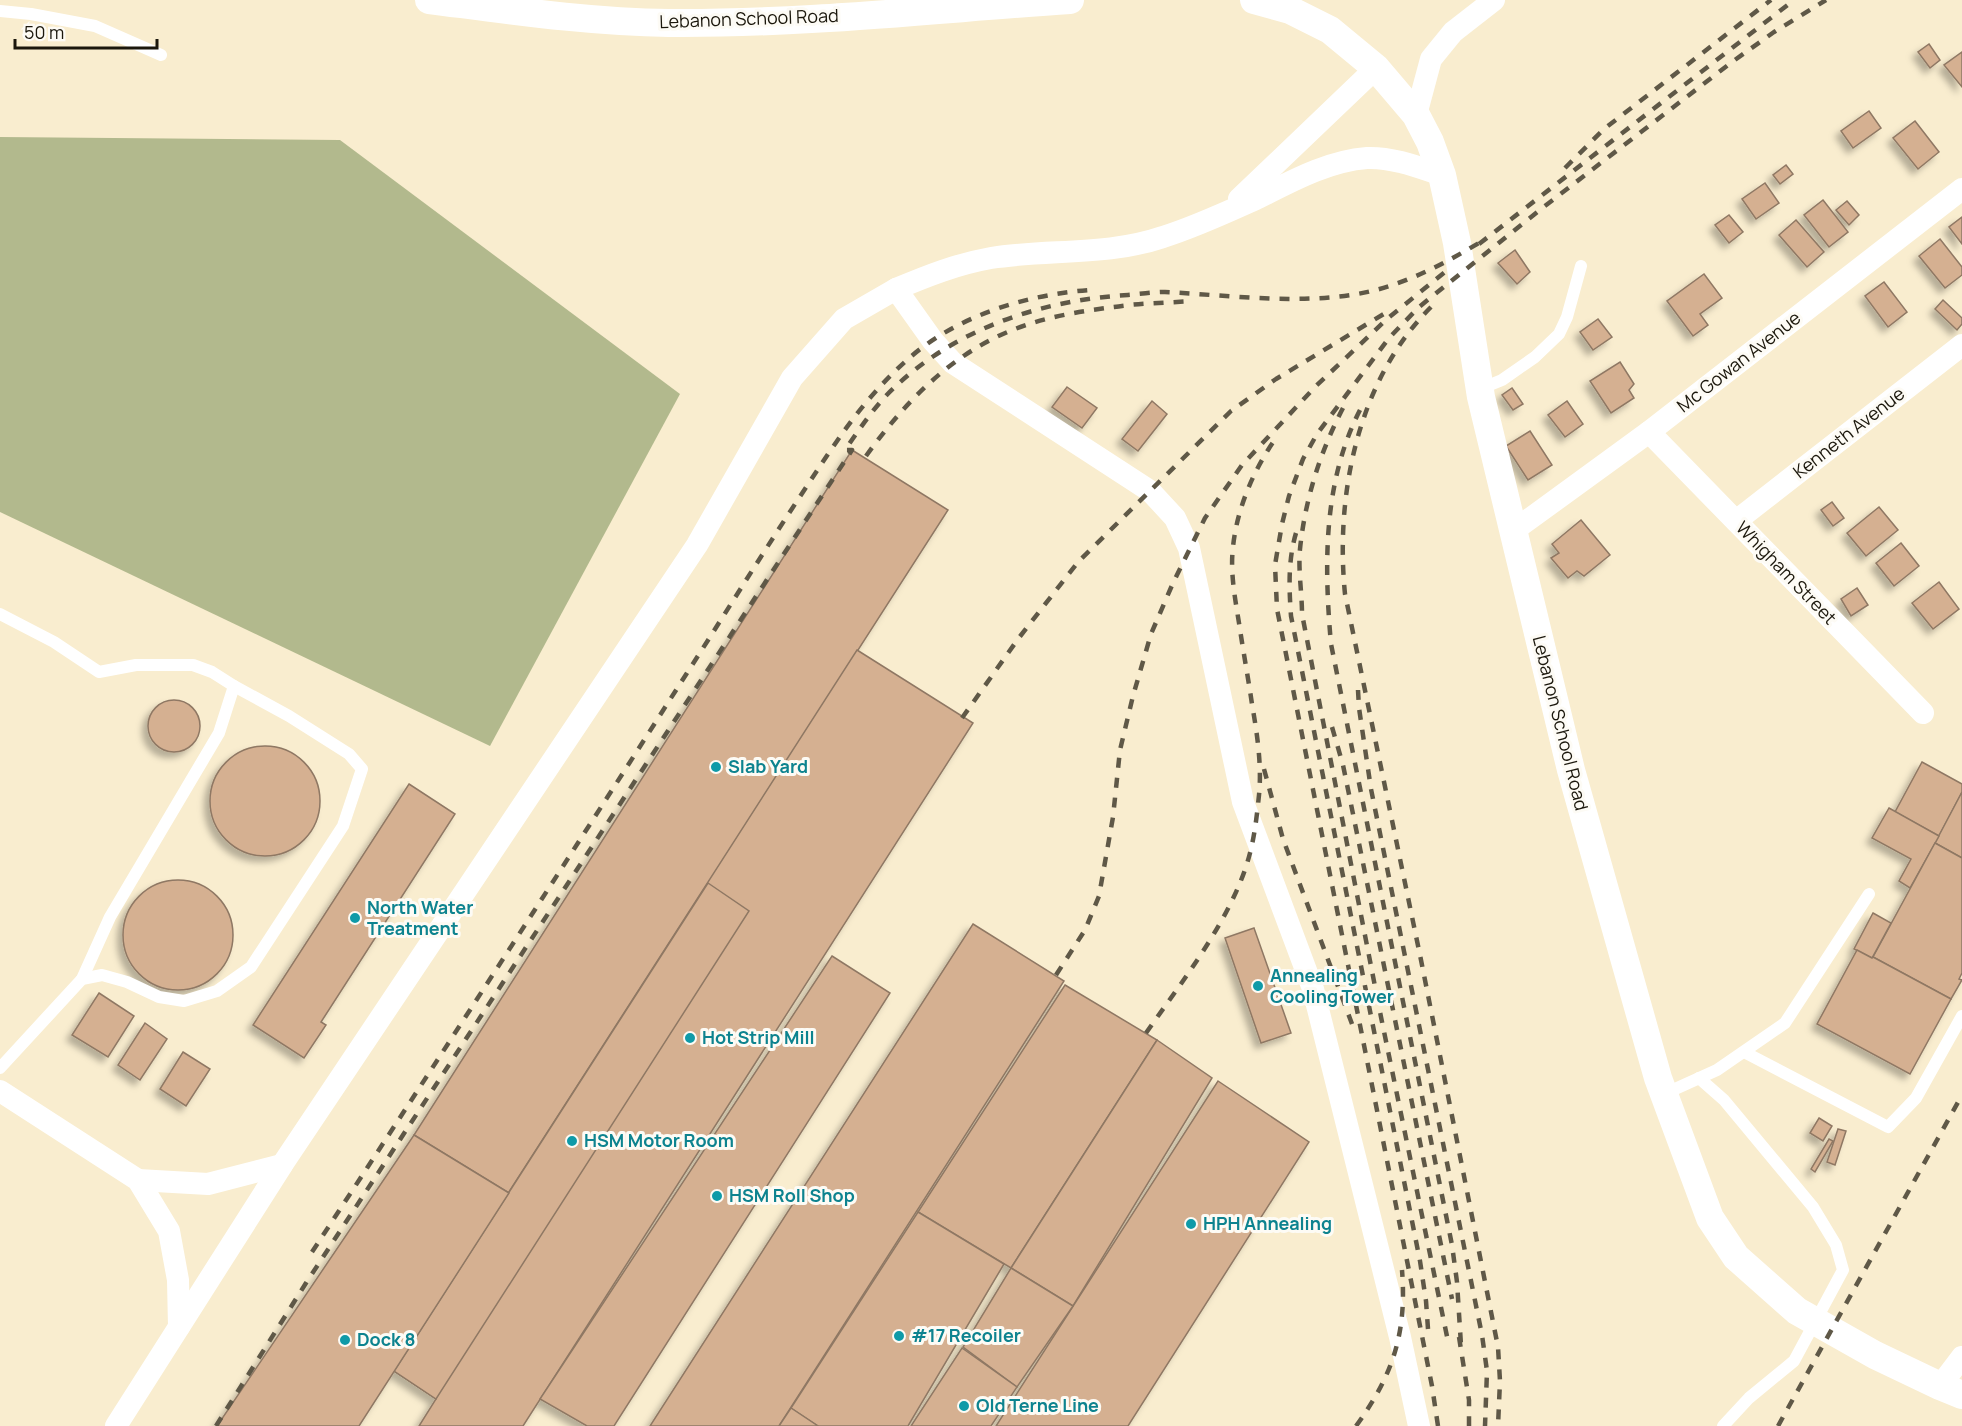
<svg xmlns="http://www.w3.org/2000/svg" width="1962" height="1426" viewBox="0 0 1962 1426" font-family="Manrope,sans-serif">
  <defs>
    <filter id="shadow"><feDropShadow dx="-5.5" dy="5.5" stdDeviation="3" flood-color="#0004"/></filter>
  </defs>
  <rect width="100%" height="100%" fill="#f9edcf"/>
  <polygon fill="#b2b98d" points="0,137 340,140 680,394 490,746 0,512"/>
  <g fill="#d5b091" stroke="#8f7864" stroke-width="1.5" filter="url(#shadow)">
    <polygon points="1929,44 1940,60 1930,68 1918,52"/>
    <polygon points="1962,52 1962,87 1944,65"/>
    <polygon points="1869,111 1881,128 1853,148 1841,131"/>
    <polygon points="1915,121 1939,152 1918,169 1893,138"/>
    <polygon points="1786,165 1793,174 1780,184 1773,175"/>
    <polygon points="1765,183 1779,203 1756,219 1742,199"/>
    <polygon points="1823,200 1848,232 1829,247 1804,215"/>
    <polygon points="1847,201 1859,215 1849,225 1836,210"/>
    <polygon points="1729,215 1743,232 1729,243 1715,225"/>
    <polygon points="1962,217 1962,244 1949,227"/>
    <polygon points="1796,220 1824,252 1807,267 1779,235"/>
    <polygon points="1940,239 1962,267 1962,275 1945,288 1919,256"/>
    <polygon points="1515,250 1530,272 1517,284 1498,263"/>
    <polygon points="1704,274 1722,298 1700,314 1708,325 1693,336 1667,301"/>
    <polygon points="1884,282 1907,312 1888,327 1865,296"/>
    <polygon points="1943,300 1962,318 1962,324 1957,330 1935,309"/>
    <polygon points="1598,319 1612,337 1593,350 1580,332"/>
    <polygon points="1620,362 1634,384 1629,390 1634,398 1611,413 1590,381"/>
    <polygon points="1067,387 1097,408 1082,428 1052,407"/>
    <polygon points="1512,388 1523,404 1513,410 1502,395"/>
    <polygon points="1152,401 1167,414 1138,451 1122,439"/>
    <polygon points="1567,401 1583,424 1565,437 1548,415"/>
    <polygon points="1530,431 1552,465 1528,480 1506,446"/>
    <polygon points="852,450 948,510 509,1193 414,1135"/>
    <polygon points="1832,502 1844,518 1833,526 1821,510"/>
    <polygon points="1879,507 1898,530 1866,556 1847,533"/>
    <polygon points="1581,520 1610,555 1584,576 1577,571 1568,578 1551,558 1559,553 1552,544"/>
    <polygon points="1901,543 1919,566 1894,586 1876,563"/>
    <polygon points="1939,582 1959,609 1933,629 1912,603"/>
    <polygon points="1857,588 1868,605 1851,616 1841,599"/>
    <polygon points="857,650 973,723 523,1426 419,1426 436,1399 394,1371"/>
    <circle cx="174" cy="726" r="26"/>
    <circle cx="265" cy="801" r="55"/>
    <polygon points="1922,762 1962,784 1962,792 1939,836 1895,812"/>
    <polygon points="409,784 455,814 321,1022 326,1025 304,1058 253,1025"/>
    <polygon points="1962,792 1962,858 1935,843"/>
    <polygon points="1889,808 1939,836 1910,888 1899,881 1911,859 1872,838"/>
    <polygon points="1935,843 1962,858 1962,973 1959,979 1962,980 1951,999 1873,957"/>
    <circle cx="178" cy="935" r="55"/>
    <polygon points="708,883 749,911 436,1399 394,1371"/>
    <polygon points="1873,913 1891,923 1872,958 1854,949"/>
    <polygon points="973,924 1064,981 779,1426 650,1426"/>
    <polygon points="1254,928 1291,1033 1261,1043 1225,938"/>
    <polygon points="1857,950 1872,958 1873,957 1951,999 1910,1074 1817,1024"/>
    <polygon points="832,956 890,993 614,1426 587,1426 540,1399"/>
    <polygon points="1065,985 1157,1040 1011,1268 918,1212"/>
    <polygon points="99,993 134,1016 108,1057 72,1035"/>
    <polygon points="145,1023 167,1039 140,1080 118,1065"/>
    <polygon points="1157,1040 1212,1078 1073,1306 1011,1268"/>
    <polygon points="183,1052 210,1069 186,1106 160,1089"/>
    <polygon points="1218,1081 1309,1142 1128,1426 996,1426"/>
    <polygon points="1819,1118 1832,1126 1823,1141 1810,1133"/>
    <polygon points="1838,1129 1846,1131 1835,1165 1827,1162"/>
    <polygon points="414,1135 509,1193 359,1426 217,1426"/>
    <polygon points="1829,1139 1833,1141 1815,1172 1811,1169"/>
    <polygon points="918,1212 1004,1264 908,1426 818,1426 791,1408"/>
    <polygon points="1011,1268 1073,1306 1017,1387 963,1347"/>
    <polygon points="962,1348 1017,1387 991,1426 911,1426"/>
    <polygon points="791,1408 818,1426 779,1426"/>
  </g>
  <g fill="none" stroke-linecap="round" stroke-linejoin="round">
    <g stroke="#fff" stroke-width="12">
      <polyline points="0,11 31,14 95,26 161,55"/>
      <polyline points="1480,389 1502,380 1535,357 1559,334 1567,317 1581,266"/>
      <polyline points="0,614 54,642 99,672 136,665 193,665 212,672 234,686 219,733 110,917 82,979"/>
      <polyline points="1744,1052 1888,1127 1916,1098 1962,1016"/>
      <polyline points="0,1068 82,979 102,975 127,982 159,997 184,1001 217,991 251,967 343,826 362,769 349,754 289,716 234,686"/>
      <polyline points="1699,1078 1724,1100 1813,1207 1836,1245 1843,1270 1794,1361 1749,1398 1723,1426"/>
      <polyline points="1664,1094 1717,1070 1785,1023 1869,894"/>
    </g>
    <g stroke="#fff" stroke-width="22">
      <polyline points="1416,115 1431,59 1453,32 1494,0"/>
      <polyline points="1239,199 1376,68"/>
      <path d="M896,289c31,-13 61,-25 95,-31 57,-9 117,-2 172,-21 32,-10 62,-24 93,-38 34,-17 71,-38 111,-41 25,-1 51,9 75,17"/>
      <polyline points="1649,432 1923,713"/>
      <polyline points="1736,521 1962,345"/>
      <polyline points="1513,531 1649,432 1962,189"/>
      <polyline points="0,1091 138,1180 169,1231 178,1280 179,1327"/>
      <polyline points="138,1180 208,1184 282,1165"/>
      <polyline points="1940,1386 1962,1357"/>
      <polyline points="116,1426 282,1165 697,545 792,378 844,319 896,289 933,341 953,363 1150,491 1175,518 1189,548 1243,802 1313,989 1400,1337 1419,1426"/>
    </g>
    <g stroke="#fff" stroke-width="28">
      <path d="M429,0c79,10 160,22 240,23 134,1 268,-14 401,-23"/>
      <polyline points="1254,0 1290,10 1330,30 1376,68 1416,115 1430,142 1442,175 1457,243 1481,397 1571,770 1658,1078 1710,1218 1736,1257 1797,1311 1875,1355 1940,1386 1962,1395"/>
    </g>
    <g stroke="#5f5847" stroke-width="4.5" stroke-dasharray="10 10" stroke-linecap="butt">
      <polyline points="1565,168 1604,129 1771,0"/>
      <polyline points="1479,244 1794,0"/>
      <path d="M1431,307c-73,73 -96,187 -86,287l76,366 77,387 2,34 -2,45"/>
      <path d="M1343,408c-23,44 -38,92 -43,141 -2,21 2,44 2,65l79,403 68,329"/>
      <path d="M1360,410c-37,72 -36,155 -29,234l121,601 5,37 4,63"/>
      <path d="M866,456c39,-54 86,-103 149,-127 31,-12 66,-18 99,-22 25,-4 52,-4 78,-6"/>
      <path d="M1296,533c-8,27 -7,55 -5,83l129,645 6,40 2,28"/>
      <polyline points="1358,690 1359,708 1371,789 1482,1335 1487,1371 1485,1426"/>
      <polyline points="962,718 1018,639 1078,562 1231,411 1276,379 1387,312"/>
      <polyline points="1332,727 1343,765 1452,1299"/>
      <polyline points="1264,769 1283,839 1355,1032"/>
      <polyline points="1056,975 1085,930 1099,896 1113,817 1120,750 1133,696 1151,634 1173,583 1205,518 1242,465 1316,386 1387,319 1451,267"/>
      <path d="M1146,1033c37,-53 88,-117 104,-180 5,-19 7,-39 9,-58 3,-30 -2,-62 -7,-91 -4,-27 -9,-54 -13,-81 -4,-25 -9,-51 -6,-76 4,-39 21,-78 43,-109"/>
      <path d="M312,1252c126,-192 251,-385 375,-579 38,-59 75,-119 114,-178 33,-50 60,-94 106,-135 49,-44 118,-65 182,-70"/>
      <polyline points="1459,1337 1469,1400 1469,1426"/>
      <path d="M216,1426l90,-143 546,-833h-7c16,-23 31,-46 51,-64 63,-59 148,-86 232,-91 12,-1 25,-3 37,-3 61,3 124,12 186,3 49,-7 91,-30 133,-55"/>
      <path d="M1356,1426c37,-51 51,-93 46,-156"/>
      <polyline points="1438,1426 1432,1386 1277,609 1275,565 1282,524 1289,496 1303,459 1317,434 1389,338 1419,307 1541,209 1732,62 1774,32 1826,0"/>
      <polyline points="1778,1426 1962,1095"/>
    </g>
  </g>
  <g fill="#0f9aa8" stroke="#fdfbf5" stroke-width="2">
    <circle cx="716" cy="767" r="6"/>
    <circle cx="355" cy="918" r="6"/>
    <circle cx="1258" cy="986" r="6"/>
    <circle cx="690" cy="1038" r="6"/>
    <circle cx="572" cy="1141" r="6"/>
    <circle cx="717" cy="1196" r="6"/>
    <circle cx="1191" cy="1224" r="6"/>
    <circle cx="899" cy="1336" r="6"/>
    <circle cx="345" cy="1340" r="6"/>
    <circle cx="964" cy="1406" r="6"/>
  </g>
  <g text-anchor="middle" stroke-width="6" stroke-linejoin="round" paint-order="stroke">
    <g font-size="18" fill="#1b170c" stroke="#fdfbf5">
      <text transform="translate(749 19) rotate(-2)" y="6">Lebanon School Road</text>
      <text transform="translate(1739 362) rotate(-38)" y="6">Mc Gowan Avenue</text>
      <text transform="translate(1849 433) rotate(-38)" y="6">Kenneth Avenue</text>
      <text transform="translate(1786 573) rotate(46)" y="6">Whigham Street</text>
      <text transform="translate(1560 723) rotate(76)" y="6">Lebanon School Road</text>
    </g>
    <g font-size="18" font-weight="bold" fill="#0d838f" stroke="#fdfbf5" text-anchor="start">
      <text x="728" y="773">Slab Yard</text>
      <text x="367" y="914">North Water<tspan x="367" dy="21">Treatment</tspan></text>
      <text x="1270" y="982">Annealing<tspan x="1270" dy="21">Cooling Tower</tspan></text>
      <text x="702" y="1044">Hot Strip Mill</text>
      <text x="584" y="1147">HSM Motor Room</text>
      <text x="729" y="1202">HSM Roll Shop</text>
      <text x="1203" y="1230">HPH Annealing</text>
      <text x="911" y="1342">#17 Recoiler</text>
      <text x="357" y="1346">Dock 8</text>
      <text x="976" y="1412">Old Terne Line</text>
    </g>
  </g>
  <path d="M15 39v9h142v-9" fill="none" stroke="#1b170c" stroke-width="3"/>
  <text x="24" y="39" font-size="18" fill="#1b170c" stroke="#fdfbf5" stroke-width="4.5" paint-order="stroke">50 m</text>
</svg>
